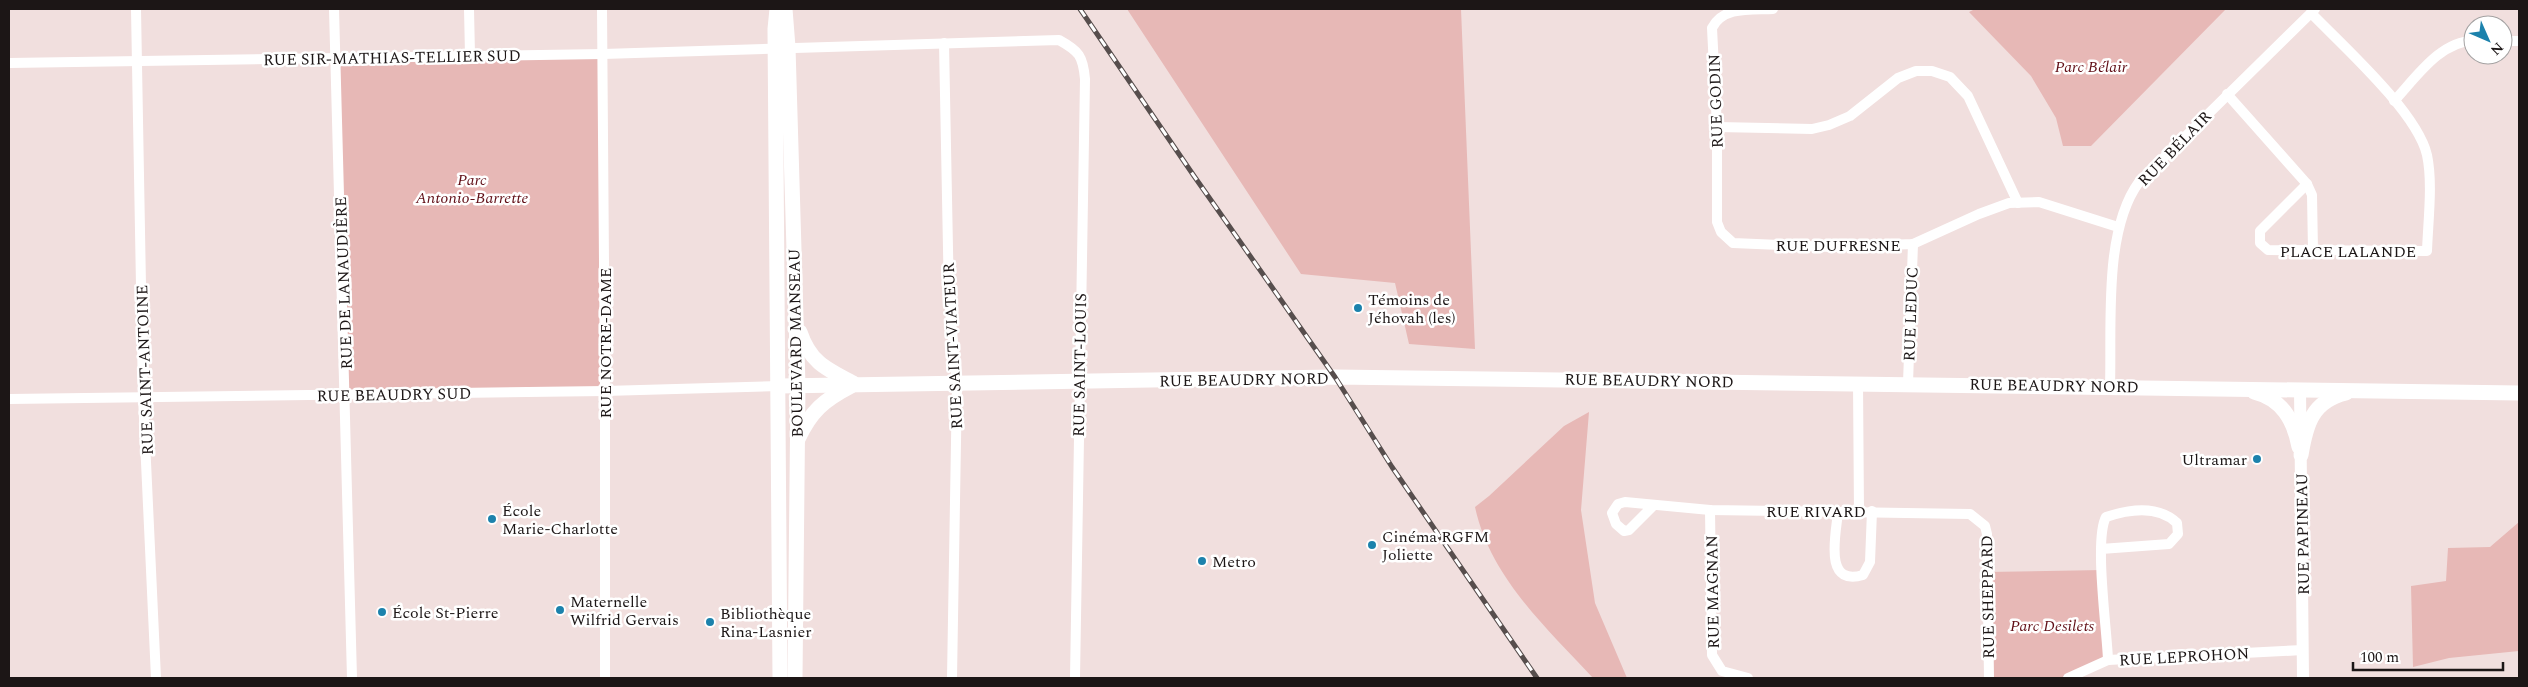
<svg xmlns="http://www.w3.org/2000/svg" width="2528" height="687" viewBox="0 0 2528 687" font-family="Spectral,serif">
  <rect width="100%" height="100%" fill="#f1dfde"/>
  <g fill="#e7b8b6">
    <polygon points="1127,9 1461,9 1475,349 1409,344 1395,283 1301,274"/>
    <polygon points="1975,9 2226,9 2091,146 2063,146 2056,118 2031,76 1969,12"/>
    <polygon points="603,54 605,391 346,394 335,57"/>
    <path d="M1589,412l-8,98 14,93 32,75h-34c-47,-51 -103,-101 -118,-171l14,-11 75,-70z"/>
    <polygon points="2519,522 2519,651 2449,658 2413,667 2411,586 2446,581 2448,548 2490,547"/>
    <polygon points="2103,570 2108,660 2068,678 1989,678 1987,572"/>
  </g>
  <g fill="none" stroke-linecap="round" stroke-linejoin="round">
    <g stroke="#fff" stroke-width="10">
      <polyline points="136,9 143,397 156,678"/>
      <polyline points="334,9 352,678"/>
      <polyline points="469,9 470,55"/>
      <polyline points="602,9 605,391 605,678"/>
      <path d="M1773,9c-22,1 -50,-3 -61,19l5,99v95l4,10 12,11 98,4 82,-3 66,-30 30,-11 30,-1 79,25"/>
      <polyline points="2503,41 2519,41"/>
      <polyline points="944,43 949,300 957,383 952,678"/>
      <path d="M9,63l594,-9 456,-14c20,11 24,16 26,39l-10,599"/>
      <polyline points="2227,94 2307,184 2312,195 2313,251"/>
      <path d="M2394,101c21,-22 46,-60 79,-60"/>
      <polyline points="1717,127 1812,129 1829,125 1850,116 1898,78 1916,71 1932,71 1950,77 1968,96 2018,203"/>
      <path d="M2307,184l-47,47v12l8,7 159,1c1,-29 6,-68 0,-96 -10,-43 -84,-109 -116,-142"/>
      <polyline points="1858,383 1859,512"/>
      <polyline points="1908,383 1913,244"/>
      <path d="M2110,386c2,-60 -7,-155 29,-204l176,-173"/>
      <polyline points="9,399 605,391 779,386"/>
      <polyline points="1653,506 1629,530 1624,531 1616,524 1612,513 1618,504 1625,502 1710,510 1970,514 1985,526 1987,534 1989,678"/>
      <polyline points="1710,510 1712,655 1722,671 1748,678"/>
      <path d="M1838,512c-2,22 -15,75 25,63l7,-13 2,-51"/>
      <path d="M2101,549l68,-5 9,-10 -1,-11c-19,-18 -47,-14 -71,-6 -12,22 1,113 2,143"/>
      <polyline points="2068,678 2108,660 2303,650"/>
    </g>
    <polyline stroke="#fff" stroke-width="12" points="2300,389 2303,678"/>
    <g stroke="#fff" stroke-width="15">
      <polyline points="777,9 775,29 780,678"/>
      <polyline points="785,9 788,47 798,385 795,678"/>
      <path d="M800,332c10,30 26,37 53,51"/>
      <polyline points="779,386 1335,377 2519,393"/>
      <path d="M2254,392c28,7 40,28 45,55"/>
      <path d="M798,439c13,-28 26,-39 53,-53"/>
      <path d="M2301,455c5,-30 11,-54 45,-62"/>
    </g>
    <g stroke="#574e4d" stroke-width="5">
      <polyline id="rail" points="1080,9 1194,176 1335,377 1392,467 1537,678"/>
    </g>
    <use href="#rail" stroke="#fff" stroke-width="3" stroke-dasharray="9" stroke-linecap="butt"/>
  </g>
  <g fill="#1c82ac" stroke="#fff" stroke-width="2">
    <circle cx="1358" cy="308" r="5"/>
    <circle cx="2257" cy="459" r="5"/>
    <circle cx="492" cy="519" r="5"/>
    <circle cx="1372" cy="545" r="5"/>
    <circle cx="1202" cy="561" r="5"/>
    <circle cx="560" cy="610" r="5"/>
    <circle cx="382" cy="612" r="5"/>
    <circle cx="710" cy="622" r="5"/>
  </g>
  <g text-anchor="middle" stroke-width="5" stroke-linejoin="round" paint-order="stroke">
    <g font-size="16" fill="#1c1616" stroke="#fff">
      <text transform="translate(392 57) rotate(-1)" y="6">RUE SIR-MATHIAS-TELLIER SUD</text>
      <text transform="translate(1715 101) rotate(-92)" y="6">RUE GODIN</text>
      <text transform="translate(2174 148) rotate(-46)" y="6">RUE BÉLAIR</text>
      <text x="1838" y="251">RUE DUFRESNE</text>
      <text x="2348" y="257">PLACE LALANDE</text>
      <text transform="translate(343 283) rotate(-92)" y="6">RUE DE LANAUDIÈRE</text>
      <text transform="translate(1910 314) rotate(-88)" y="6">RUE LEDUC</text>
      <text transform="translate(605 343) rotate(-90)" y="6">RUE NOTRE-DAME</text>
      <text transform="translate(795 343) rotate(-91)" y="6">BOULEVARD MANSEAU</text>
      <text transform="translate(952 346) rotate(-93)" y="6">RUE SAINT-VIATEUR</text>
      <text transform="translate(1079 365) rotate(-89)" y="6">RUE SAINT-LOUIS</text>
      <text transform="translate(144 370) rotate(-92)" y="6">RUE SAINT-ANTOINE</text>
      <text transform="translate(1244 379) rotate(-1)" y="6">RUE BEAUDRY NORD</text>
      <text transform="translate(1649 380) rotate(1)" y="6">RUE BEAUDRY NORD</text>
      <text transform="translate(2054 385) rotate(1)" y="6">RUE BEAUDRY NORD</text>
      <text transform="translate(394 394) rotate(-1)" y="6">RUE BEAUDRY SUD</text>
      <text x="1816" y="517">RUE RIVARD</text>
      <text transform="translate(2302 534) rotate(-91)" y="6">RUE PAPINEAU</text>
      <text transform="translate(1712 592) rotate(-91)" y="6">RUE MAGNAN</text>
      <text transform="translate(1987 597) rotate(-91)" y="6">RUE SHEPPARD</text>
      <text transform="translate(2184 656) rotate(-3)" y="6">RUE LEPROHON</text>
    </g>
    <g font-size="16" font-style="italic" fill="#610f17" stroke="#fff">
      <text x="2091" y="72">Parc Bélair</text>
      <text x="472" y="185">Parc<tspan x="472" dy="18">Antonio-Barrette</tspan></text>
      <text x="2052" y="631">Parc Desilets</text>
    </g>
    <g font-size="16" fill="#1c1616" stroke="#fff" text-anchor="start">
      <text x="1368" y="305">Témoins de<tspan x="1368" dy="18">Jéhovah (les)</tspan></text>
      <text x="2247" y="465" text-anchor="end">Ultramar</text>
      <text x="502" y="516">École<tspan x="502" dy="18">Marie-Charlotte</tspan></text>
      <text x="1382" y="542">Cinéma RGFM<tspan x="1382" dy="18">Joliette</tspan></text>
      <text x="1212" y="567">Metro</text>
      <text x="570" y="607">Maternelle<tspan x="570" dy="18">Wilfrid Gervais</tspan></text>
      <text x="392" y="618">École St-Pierre</text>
      <text x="720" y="619">Bibliothèque<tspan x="720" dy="18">Rina-Lasnier</tspan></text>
    </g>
  </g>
  <rect width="2528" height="687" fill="none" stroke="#1c1616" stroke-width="20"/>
  <g transform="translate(2488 40) rotate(135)"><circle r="24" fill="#ffffff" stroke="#a4a2a2"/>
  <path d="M0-4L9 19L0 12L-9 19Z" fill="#1c82ac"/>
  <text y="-8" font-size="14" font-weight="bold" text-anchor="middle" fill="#1c1616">N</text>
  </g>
  <path d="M2353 662v8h150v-8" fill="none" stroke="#1c1616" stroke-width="2.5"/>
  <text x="2360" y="662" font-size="15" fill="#1c1616" stroke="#ffffff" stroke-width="4" paint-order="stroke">100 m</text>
</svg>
